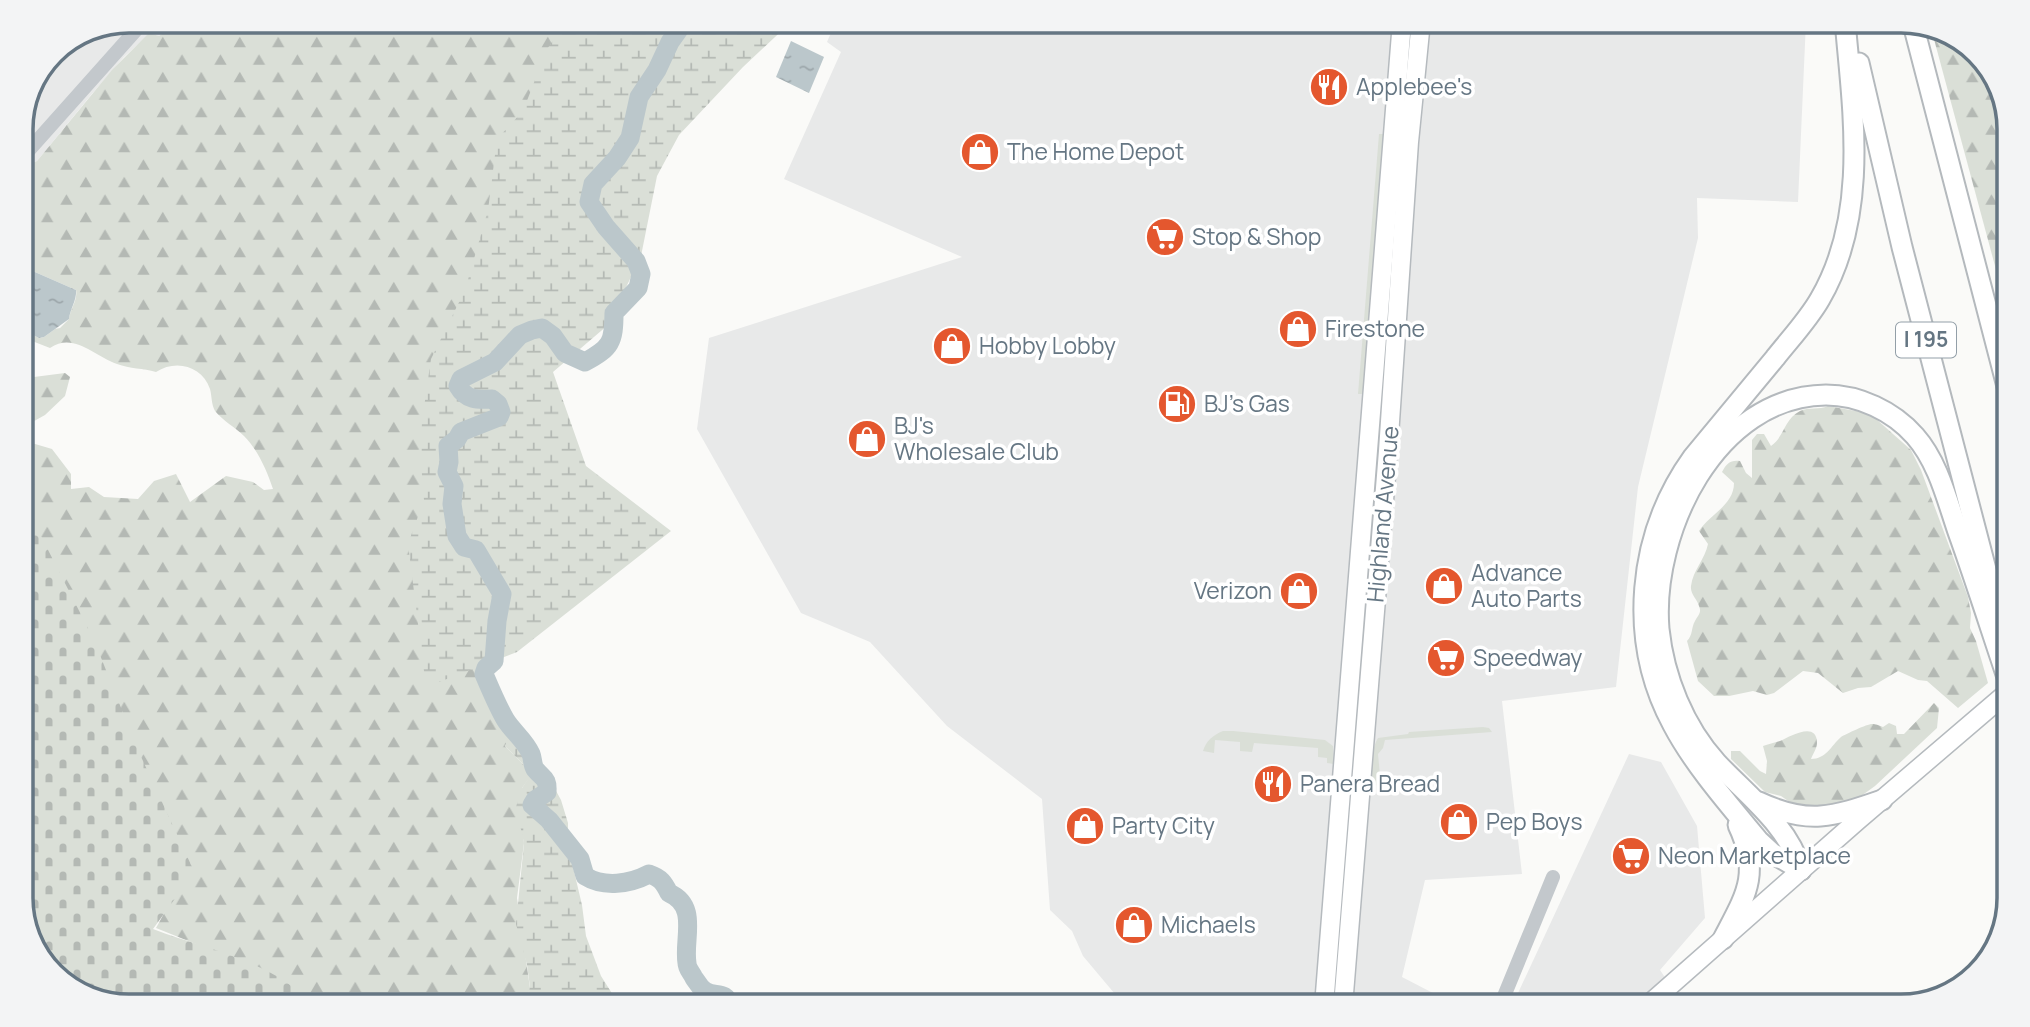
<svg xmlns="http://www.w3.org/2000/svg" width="2030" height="1027" viewBox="0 0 2030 1027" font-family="Manrope,sans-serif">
  <defs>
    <pattern id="forest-firs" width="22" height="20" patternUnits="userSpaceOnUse" patternTransform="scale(1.75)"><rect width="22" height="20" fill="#dadfd7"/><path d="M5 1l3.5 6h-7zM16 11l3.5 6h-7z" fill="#b4b9b4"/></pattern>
    <pattern id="wetland-marsh" width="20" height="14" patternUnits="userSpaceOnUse" patternTransform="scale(1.75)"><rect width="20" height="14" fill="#dadfd7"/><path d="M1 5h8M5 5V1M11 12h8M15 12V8" fill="none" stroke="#b4b9b4"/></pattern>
    <pattern id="cemetery-stones" width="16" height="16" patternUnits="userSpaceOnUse" patternTransform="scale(1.75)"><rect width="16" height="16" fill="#dadfd7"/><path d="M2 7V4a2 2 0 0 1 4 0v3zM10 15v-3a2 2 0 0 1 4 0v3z" fill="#b4b9b4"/></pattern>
    <pattern id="water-ripples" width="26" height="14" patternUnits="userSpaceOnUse" patternTransform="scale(1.75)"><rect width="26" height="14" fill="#bbc7cb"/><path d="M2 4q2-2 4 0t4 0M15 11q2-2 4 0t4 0" fill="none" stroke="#9ca6aa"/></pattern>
  </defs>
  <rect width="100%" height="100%" fill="#fafaf8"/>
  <g fill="#e8e9e9">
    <polygon points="129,21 174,21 169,29 159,36 149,34 124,57 91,95 37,161 21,168 21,123 53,52"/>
    <polygon points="836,21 1806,21 1798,202 1697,198 1698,238 1638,487 1616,687 1502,701 1522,874 1425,880 1402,977 1458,1006 1125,1006 1083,956 1072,931 1050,910 1042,799 947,726 870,642 801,613 697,429 709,338 962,257 784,179 841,52 827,42"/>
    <polygon points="1629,754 1661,762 1697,826 1705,918 1660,970 1684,1006 1512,1006"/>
  </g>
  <g fill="#dadfd7">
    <path d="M1273,21h52l31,2 5,-2h33c-3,5 -6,9 -12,11 -18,7 -89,-5 -109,-11z"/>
    <polygon points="1379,134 1385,134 1365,394 1358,394"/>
    <path d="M1483,727l6,1 3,4 -107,8 -2,8 -5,6 3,32 -8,-1c-2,-13 -2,-36 5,-47l30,-4 1,-2z"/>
    <path d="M1223,731h10l92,9 8,6 1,18 -7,-1v-5l-9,-1v-9l-64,-5 -2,9 -12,-1v-9l-25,-2 -1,13 -11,-2c3,-10 10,-16 20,-20z"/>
  </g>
  <g fill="url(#forest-firs)">
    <path d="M174,21h515l-82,51 -123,586c15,26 2,52 21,73v15l20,20 6,10 -9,12v40l2,15 -7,55 13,90 -5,18h-225l-30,-32 -114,-46 35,-64 -44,-24 -126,-336v-141l10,6 3,8 31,-4 5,4 -5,19 -20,19 -18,10 -2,16 27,8 19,25v15l18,-2 15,10 34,2 16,-18 22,-7 14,28 36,-26 27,6 11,8 9,-1c-6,-18 -15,-39 -29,-53 -9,-9 -21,-15 -29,-25 -4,-7 -3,-15 -5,-22 -8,-23 -34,-30 -54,-17 -13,-4 -26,-3 -39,-8 -23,-8 -43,-32 -67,-16l-18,-7 -11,4v-16l18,9 5,-1 11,-8 5,-1 9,-9c1,-10 9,-19 7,-29l-48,-21 -7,-6v-95l16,-7 75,-91 37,-37 10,3 10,-7z"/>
    <polygon points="1931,28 1949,32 1991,69 2009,123 2009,318"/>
    <path d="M1828,406l33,6 14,6 36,32 10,20 47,127 3,16 -1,15 6,13 12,42 -30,25 -31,-27 -9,-1 -20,-9 -27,16 -13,1 -15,5 -25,-20 -15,-2 -29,22 -7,2 -14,-4 -24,5h-15l-16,-15 -11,-40c6,-6 4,-13 8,-20 3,-6 7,-8 4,-15 -2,-7 -9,-12 -8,-20 2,-16 14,-27 17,-42l-9,-13c11,-17 35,-26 35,-48l-12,-11c5,-9 8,-12 18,-11l6,12 6,5v-38l5,-6h7l7,12c14,-10 13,-27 29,-35 9,-4 19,-1 28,-5z"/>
    <path d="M1934,703l5,5 -2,20 -62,58 -18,13 -17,5 -32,6 -14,-5 -13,-9 -16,-4 -34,-33v-8h9l20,20 6,3 1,-13 -4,-15c5,-2 11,-3 17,-5 9,-4 37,-21 37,2 0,5 -4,11 -6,16 15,0 20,-13 30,-22 5,-3 26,-13 31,-13 4,0 6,1 11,3l6,-4 7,3 1,8h7z"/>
  </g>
  <g fill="url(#wetland-marsh)">
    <polygon points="567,21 792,21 743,67 679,135 657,176 641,256 608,325 553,372 586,466 671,531 517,652 426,687 408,544 424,500 419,442 431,359 465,290 488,210 497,139 523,111 547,49"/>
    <polygon points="505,731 543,767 561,800 568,823 568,846 582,905 586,936 601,976 620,1006 525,1006 530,987 527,965 516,924 524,843 516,807 522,788 530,776 525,766 505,746"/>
  </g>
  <path fill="url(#cemetery-stones)" d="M21,497l73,143 43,108 55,119 -5,15 -34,47c52,20 124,33 160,77h-184l-48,-11 -42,-37 -18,-53z"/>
  <g fill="url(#water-ripples)">
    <polygon points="791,41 824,57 809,93 776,77"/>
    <path d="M21,263l7,6 48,21c1,10 -6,19 -7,29l-25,18 -5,1 -18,-9z"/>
  </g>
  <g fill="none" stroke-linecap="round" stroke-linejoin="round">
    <path stroke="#bbc7cb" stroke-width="19" d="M685,21l-15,21 -13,28 -18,27 -9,41 -13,20 -24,26 -4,18 17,25 30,34 5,13 -3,14 -24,25c0,29 -3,35 -29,49l-20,-9 -12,-17 -11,-8 -10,2 -12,5 -25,27 -34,17 -3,7c8,14 19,14 34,13l6,5 3,8 -2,5 -38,15 -4,7 -9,7 1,16 -2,10 7,14 -2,18 5,32 7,11 12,3 26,44 -5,27 -3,40 -8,7 -2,6c6,14 13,31 21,45 7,12 20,21 26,35 2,5 1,10 4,15 8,10 13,8 12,23l-12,8 -3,5 17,15 31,39 5,17c19,12 45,8 64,-2 12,4 15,9 20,19 30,13 14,46 18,70 0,6 5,10 7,15 4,5 6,10 11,13 11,7 19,-2 26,15"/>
    <g stroke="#b5babe" stroke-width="21">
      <g id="major">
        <polyline points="1324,1006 1402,21"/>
        <polyline points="1343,1006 1388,451 1409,142 1421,21"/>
        <polyline points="1647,1006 1857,821 2009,691"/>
      </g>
    </g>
    <g stroke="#b4b9bd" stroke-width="23">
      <g id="highway">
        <polyline points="1913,24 2009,394"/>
        <polyline points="1859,63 1902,247 1995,604"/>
        <path d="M1759,802c49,23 74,15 123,-2"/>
        <path d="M1801,870c-12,-44 -54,-75 -84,-107 -33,-36 -53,-86 -58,-134 -8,-97 57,-233 167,-234 33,0 67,16 89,41 23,26 32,64 43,96 18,50 34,101 51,151"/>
        <path d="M1801,870l-29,-17 -13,-12c-29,-35 -65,-76 -86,-116 -46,-85 -36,-190 20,-268 27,-33 55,-66 82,-99 15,-19 33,-38 45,-59 49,-84 33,-187 25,-278"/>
        <path d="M1723,939c23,-44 38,-65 15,-114"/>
      </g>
    </g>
    <g stroke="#c3c8cc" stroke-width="14">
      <polyline points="21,156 29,150 136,30 128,22"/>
      <polyline points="1500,1006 1553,877"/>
    </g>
    <use href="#major" stroke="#fff" stroke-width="18"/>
    <use href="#highway" stroke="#fff" stroke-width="19"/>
  </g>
  <defs>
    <g id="restaurant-disc" transform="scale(2.0125)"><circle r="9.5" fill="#e4572e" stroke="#fff"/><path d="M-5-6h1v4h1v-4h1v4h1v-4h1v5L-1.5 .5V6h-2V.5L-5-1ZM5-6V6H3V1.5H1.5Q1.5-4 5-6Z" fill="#fff"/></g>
    <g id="shop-disc" transform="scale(2.0125)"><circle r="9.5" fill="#e4572e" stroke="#fff"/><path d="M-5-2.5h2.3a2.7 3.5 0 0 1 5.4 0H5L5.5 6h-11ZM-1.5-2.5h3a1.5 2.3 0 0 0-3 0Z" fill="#fff"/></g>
    <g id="supermarket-disc" transform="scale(2.0125)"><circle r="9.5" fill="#e4572e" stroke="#fff"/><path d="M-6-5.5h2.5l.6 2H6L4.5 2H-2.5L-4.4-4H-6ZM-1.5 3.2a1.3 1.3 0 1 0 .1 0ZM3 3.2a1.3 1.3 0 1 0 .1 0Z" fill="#fff"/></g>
    <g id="fuel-disc" transform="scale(2.0125)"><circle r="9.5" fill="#e4572e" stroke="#fff"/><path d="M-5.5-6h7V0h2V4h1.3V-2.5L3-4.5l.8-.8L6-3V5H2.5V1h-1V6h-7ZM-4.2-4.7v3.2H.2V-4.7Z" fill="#fff"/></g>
  </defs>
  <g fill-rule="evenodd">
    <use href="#restaurant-disc" x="1329" y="87"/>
    <use href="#shop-disc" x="980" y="152"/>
    <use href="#supermarket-disc" x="1165" y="237"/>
    <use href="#shop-disc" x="1298" y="329"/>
    <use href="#shop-disc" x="952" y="346"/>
    <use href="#fuel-disc" x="1177" y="404"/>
    <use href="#shop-disc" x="867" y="439"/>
    <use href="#shop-disc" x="1444" y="586"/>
    <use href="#shop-disc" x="1299" y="591"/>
    <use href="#supermarket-disc" x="1446" y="658"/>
    <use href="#restaurant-disc" x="1273" y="784"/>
    <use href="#shop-disc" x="1459" y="822"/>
    <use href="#shop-disc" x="1085" y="826"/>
    <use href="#supermarket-disc" x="1631" y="856"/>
    <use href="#shop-disc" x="1134" y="925"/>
  </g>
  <g text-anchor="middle" stroke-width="7" stroke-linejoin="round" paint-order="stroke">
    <rect fill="#fff" stroke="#939fa8" stroke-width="2" x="1896" y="322.5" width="60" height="35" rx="5"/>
    <g font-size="21" font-weight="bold" fill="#657683">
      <text x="1926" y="347">I 195</text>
    </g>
    <g font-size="23" fill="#657683" stroke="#fff" text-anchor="start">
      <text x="1356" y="95">Applebee's</text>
      <text x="1007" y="160">The Home Depot</text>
      <text x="1192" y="245">Stop &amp; Shop</text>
      <text x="1325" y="337">Firestone</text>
      <text x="979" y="354">Hobby Lobby</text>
      <text x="1204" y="412">BJ's Gas</text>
      <text x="894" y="434">BJ's<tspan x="894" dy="26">Wholesale Club</tspan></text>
      <text x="1471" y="581">Advance<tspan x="1471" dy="26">Auto Parts</tspan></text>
      <text x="1272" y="599" text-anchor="end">Verizon</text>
      <text x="1473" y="666">Speedway</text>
      <text x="1300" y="792">Panera Bread</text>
      <text x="1486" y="830">Pep Boys</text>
      <text x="1112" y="834">Party City</text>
      <text x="1658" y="864">Neon Marketplace</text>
      <text x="1161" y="933">Michaels</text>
    </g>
    <g font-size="23" fill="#657683" stroke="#fff">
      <text transform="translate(1383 514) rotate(-85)" y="8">Highland Avenue</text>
    </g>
  </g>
  <path d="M0 0H2030V1027H0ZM129 33H1901A96 96 0 0 1 1997 129V898A96 96 0 0 1 1901 994H129A96 96 0 0 1 33 898V129A96 96 0 0 1 129 33Z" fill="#f3f4f5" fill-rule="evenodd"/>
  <path fill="none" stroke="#657683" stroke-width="3.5" d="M129 33H1901A96 96 0 0 1 1997 129V898A96 96 0 0 1 1901 994H129A96 96 0 0 1 33 898V129A96 96 0 0 1 129 33Z"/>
</svg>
